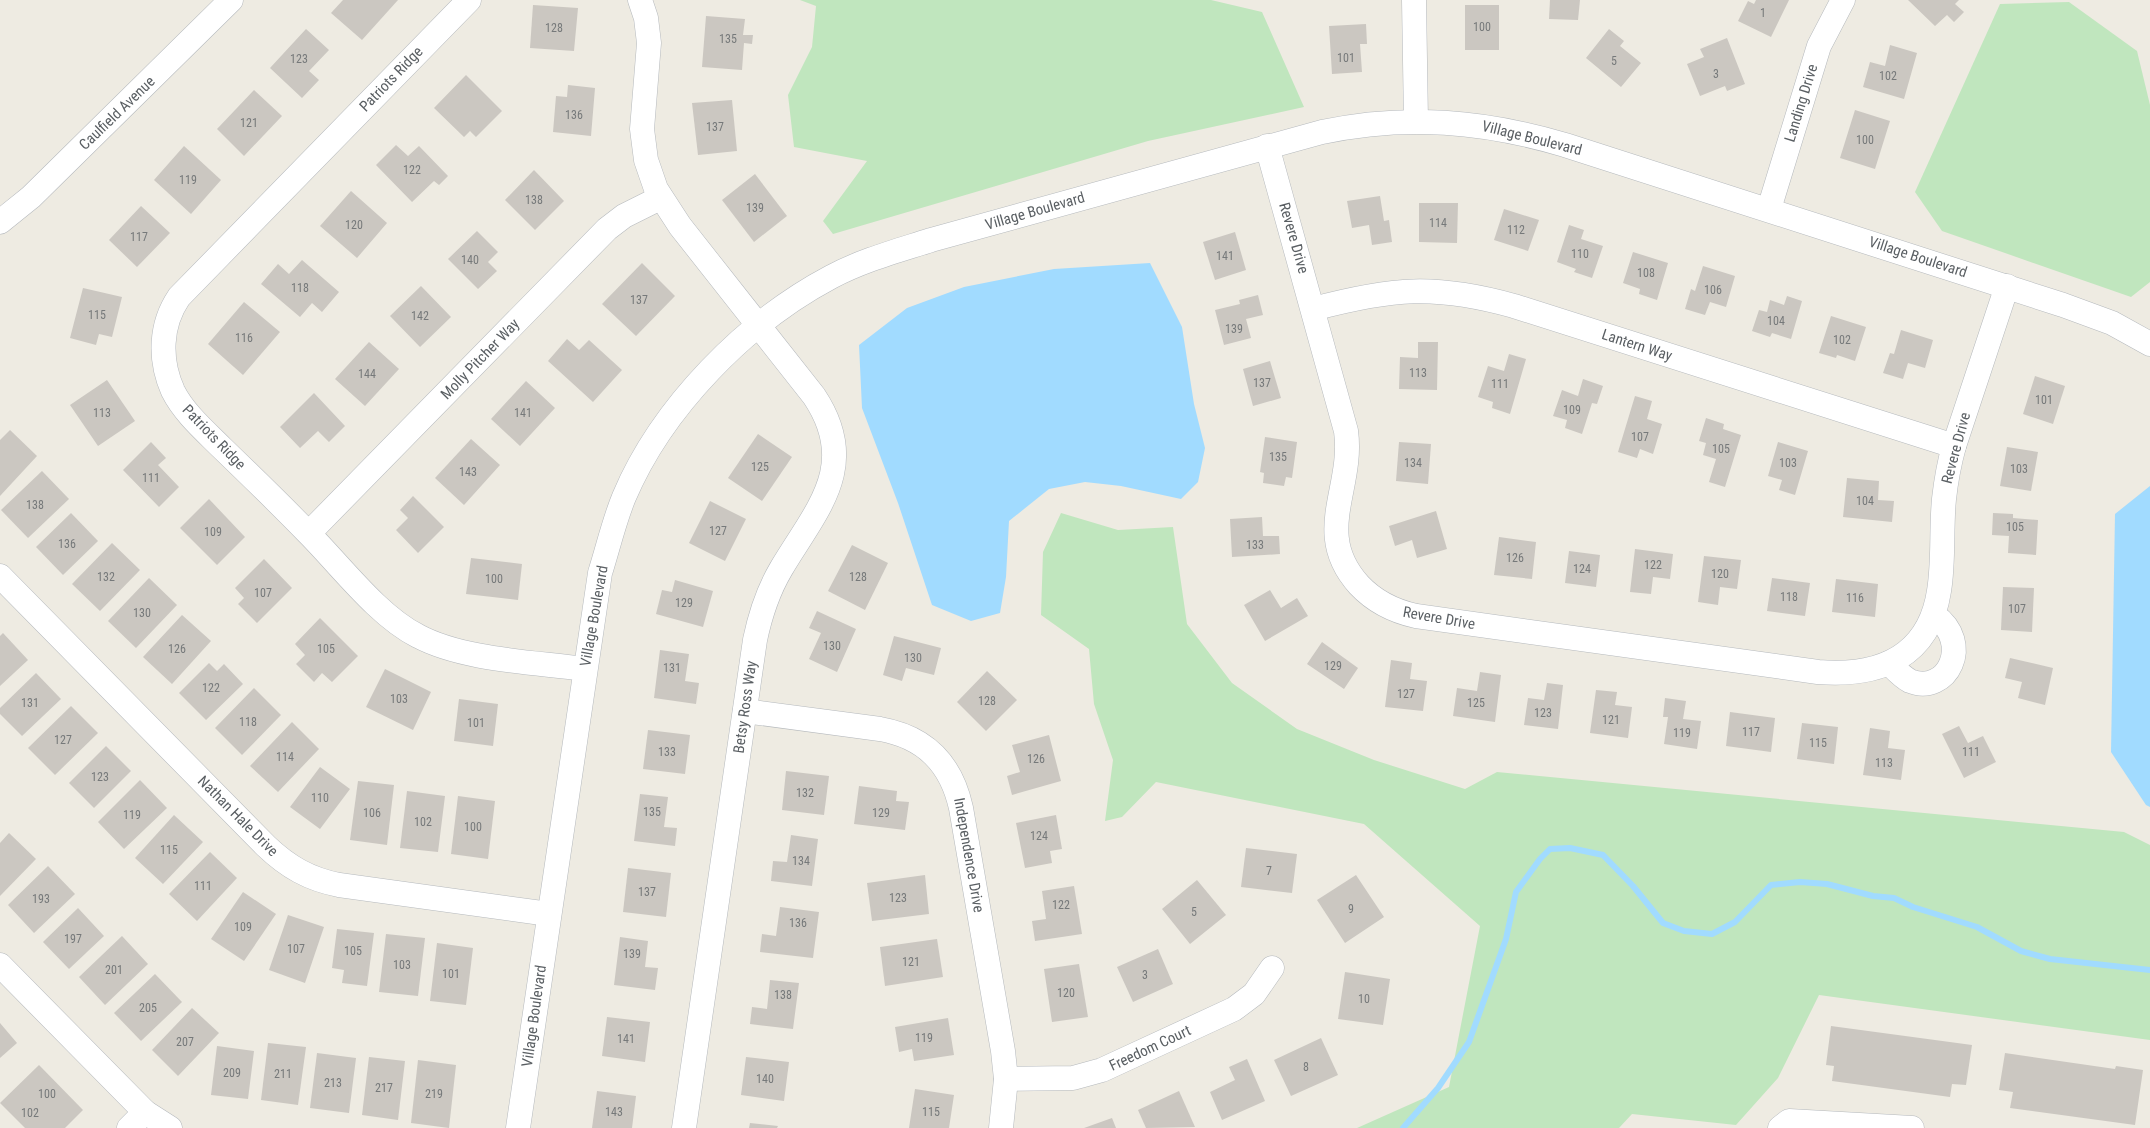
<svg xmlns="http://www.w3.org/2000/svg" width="2150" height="1128" viewBox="0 0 2150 1128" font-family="'Roboto Condensed',sans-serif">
  <rect width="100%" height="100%" fill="#eeebe2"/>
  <g fill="#c0e6be">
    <polygon points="800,0 1211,0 1262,12 1304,107 1148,141 833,234 823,221 867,161 794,147 788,95 812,47 816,6"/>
    <polygon points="2069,2 2137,51 2150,105 2150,282 2131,297 1942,231 1915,192 2000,4"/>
    <polygon points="1061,513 1118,530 1173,527 1187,624 1232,683 1297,729 1374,760 1465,789 1497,772 2124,832 2150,845 2150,1040 1819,995 1778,1078 1736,1125 1632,1114 1619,1128 1357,1128 1449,1087 1480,926 1364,824 1156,782 1122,817 1105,821 1113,760 1094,704 1089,649 1041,615 1043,552"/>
  </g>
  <g fill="#a1dbff">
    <polygon points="1150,263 1182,327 1194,404 1205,448 1198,482 1181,499 1121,486 1085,482 1049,489 1009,521 1006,577 1000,613 971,621 932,605 898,503 862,408 859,345 907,308 964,287 1054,269"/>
    <polygon points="2150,486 2150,807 2146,805 2111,752 2115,514"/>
  </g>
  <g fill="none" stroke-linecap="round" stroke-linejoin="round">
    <polyline stroke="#a1dbff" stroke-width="6" points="1403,1128 1438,1088 1469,1042 1506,939 1516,892 1540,859 1550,849 1570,848 1603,855 1633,886 1663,923 1684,931 1712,934 1735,922 1771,885 1800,882 1827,884 1873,896 1894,898 1913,907 1977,927 2021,951 2050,959 2150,970"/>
  </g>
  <g fill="#cbc7c1">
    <polygon points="343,0 398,0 362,40 331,13"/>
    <polygon points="1550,0 1580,0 1578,20 1549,19"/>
    <polygon points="1756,0 1789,0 1771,37 1738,21 1748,1 1754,4"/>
    <polygon points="1908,0 1959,0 1955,4 1964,12 1954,22 1947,15 1935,26"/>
    <polygon points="533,5 578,8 574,51 530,48"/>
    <rect x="1465" y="5" width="34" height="45"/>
    <polygon points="706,16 745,19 743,35 753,35 752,44 744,43 742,70 702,67"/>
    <polygon points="1366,24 1367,44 1360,44 1362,72 1332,74 1329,26"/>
    <polygon points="306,29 329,50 309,71 319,80 302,98 270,68"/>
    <polygon points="1609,29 1624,41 1620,46 1641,63 1621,87 1586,58"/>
    <polygon points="1727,38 1745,84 1727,91 1725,86 1700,96 1687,64 1704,57 1700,49"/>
    <polygon points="1890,45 1917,53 1904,99 1863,87 1870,62 1885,66"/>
    <polygon points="466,75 502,111 476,137 470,131 464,137 434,108"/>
    <polygon points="568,85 595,88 591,136 553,132 556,96 567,97"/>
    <polygon points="254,90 282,116 244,156 217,129"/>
    <polygon points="732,100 737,151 698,155 692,103"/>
    <polygon points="1855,110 1890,121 1875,169 1840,158"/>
    <polygon points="396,145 408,156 419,146 448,176 439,185 434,181 412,202 376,165"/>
    <polygon points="184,146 221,180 191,214 154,180"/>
    <polygon points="534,170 564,201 535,230 505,200"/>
    <polygon points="755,174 787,216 754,242 722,200"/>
    <polygon points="351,191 387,223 357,258 320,226"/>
    <polygon points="1380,196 1384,221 1389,220 1392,242 1372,245 1369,225 1352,228 1347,201"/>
    <polygon points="1419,203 1458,203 1457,243 1419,242"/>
    <polygon points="141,206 170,233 137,267 109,240"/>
    <polygon points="1504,209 1539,220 1528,251 1494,240"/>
    <polygon points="1569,225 1584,230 1581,239 1603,246 1592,278 1574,272 1576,269 1557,262"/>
    <polygon points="477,231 498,252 488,262 497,271 478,289 448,259"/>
    <polygon points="1235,232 1246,270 1215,280 1203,242"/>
    <polygon points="1633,252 1668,263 1657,300 1639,294 1640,289 1623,283"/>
    <polygon points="302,260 339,292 322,312 312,303 300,317 261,284 278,264 289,274"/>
    <polygon points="642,263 675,296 636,336 602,304"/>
    <polygon points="1703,266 1735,276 1726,307 1710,302 1705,315 1685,309 1691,289 1695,291"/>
    <polygon points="421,286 451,317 420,347 390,316"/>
    <polygon points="83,288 122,297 112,337 99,334 96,345 70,338"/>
    <polygon points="1258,295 1263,315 1246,319 1251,338 1224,345 1215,310 1240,304 1239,300"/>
    <polygon points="1787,296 1802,301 1791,339 1772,333 1770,337 1752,331 1759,310 1767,312 1770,300 1784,305"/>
    <polygon points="244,302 280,332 243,375 208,344"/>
    <polygon points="1831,316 1866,327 1855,361 1837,355 1836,358 1819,353"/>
    <polygon points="1901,330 1933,340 1925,368 1908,363 1903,379 1883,373 1890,353 1894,354"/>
    <polygon points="567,339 579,350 589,340 622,370 593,402 548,361"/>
    <polygon points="369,342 399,369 365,406 335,379"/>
    <polygon points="1418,342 1438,342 1437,390 1399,389 1400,357 1418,358"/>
    <polygon points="1509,354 1526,359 1510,414 1492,408 1493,402 1478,397 1488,366 1504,371"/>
    <polygon points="1270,361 1281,398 1253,406 1243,369"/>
    <polygon points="2035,376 2065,386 2053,424 2023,414"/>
    <polygon points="1583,379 1603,386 1597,404 1592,403 1582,434 1565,428 1567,420 1553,416 1562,390 1578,396"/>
    <polygon points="107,380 135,421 98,446 70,405"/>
    <polygon points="526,381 555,408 520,446 491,419"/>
    <polygon points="314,393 345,426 329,442 318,431 300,448 280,427"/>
    <polygon points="1635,396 1652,401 1647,419 1662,424 1653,454 1640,449 1637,458 1618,452"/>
    <polygon points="1706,418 1724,424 1723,429 1741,435 1725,487 1709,482 1716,459 1703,455 1706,443 1699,441"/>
    <polygon points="10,430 37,456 0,496 0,440"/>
    <polygon points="758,434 792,457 762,501 728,478"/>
    <polygon points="1265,437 1297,442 1292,478 1286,477 1284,486 1263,483 1264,473 1260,472"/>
    <polygon points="471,439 500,465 464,505 435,478"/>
    <polygon points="151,442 166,458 158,465 179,487 159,507 123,470"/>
    <polygon points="1399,442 1431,444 1428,484 1396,481"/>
    <polygon points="1778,442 1808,451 1795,495 1779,490 1782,480 1768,476"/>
    <polygon points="2007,447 2038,452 2031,491 2000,486"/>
    <polygon points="42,471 69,499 28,538 1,510"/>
    <polygon points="1847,478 1879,481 1878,500 1894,501 1892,522 1843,517"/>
    <polygon points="413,496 444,527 418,553 396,530 408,518 400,510"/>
    <polygon points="209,499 245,537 217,565 180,528"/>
    <polygon points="710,501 746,519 725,561 689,543"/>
    <polygon points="1436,511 1447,549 1417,558 1412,540 1395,546 1389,526"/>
    <polygon points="71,513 98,541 63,575 36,547"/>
    <polygon points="1993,513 2013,514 2013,518 2038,520 2036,555 2008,553 2009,536 1992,535"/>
    <polygon points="1262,517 1263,536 1279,536 1280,554 1232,557 1230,519"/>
    <polygon points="1499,537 1536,542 1532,579 1494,575"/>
    <polygon points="112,543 140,570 100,611 72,584"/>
    <polygon points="852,545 888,563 865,610 828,591"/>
    <polygon points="1635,549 1673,554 1670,579 1653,577 1651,594 1630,592"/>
    <polygon points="1569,551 1600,555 1596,587 1565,583"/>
    <polygon points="1704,556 1741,560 1737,589 1720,587 1718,605 1698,602"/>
    <polygon points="471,558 522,564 518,600 466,594"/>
    <polygon points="264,559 292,588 257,623 238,604 244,598 235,588"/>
    <polygon points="149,578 177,605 136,648 108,621"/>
    <polygon points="1772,578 1810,583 1805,616 1767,611"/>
    <polygon points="1836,579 1878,584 1875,617 1832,612"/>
    <polygon points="675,580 713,591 703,627 656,614 662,590 672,592"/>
    <polygon points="2003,587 2034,588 2032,632 2001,630"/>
    <polygon points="1270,590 1281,608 1297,598 1308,616 1265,641 1244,605"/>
    <polygon points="817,611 856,629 837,672 809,659 821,633 809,628"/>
    <polygon points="182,615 211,641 172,684 143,657"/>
    <polygon points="320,618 358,656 332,682 322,673 314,682 296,664 305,655 295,644"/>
    <polygon points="3,633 28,660 0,686 0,636"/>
    <polygon points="894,636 941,648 934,675 906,668 902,681 883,675"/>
    <polygon points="1322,642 1358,668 1344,689 1307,664"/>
    <polygon points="660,650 689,654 685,681 699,683 696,704 654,698"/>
    <polygon points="2010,658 2053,668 2045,705 2018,698 2022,682 2005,678"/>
    <polygon points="1391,660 1412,663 1410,679 1427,681 1423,711 1385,707"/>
    <polygon points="209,663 217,671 224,664 243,684 206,720 179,693"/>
    <polygon points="385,669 431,692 413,730 366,707"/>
    <polygon points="987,671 1017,700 986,731 957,702"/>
    <polygon points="1480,672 1501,675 1495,722 1453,716 1457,688 1477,691"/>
    <polygon points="36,673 61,699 22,736 0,714 0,708"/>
    <polygon points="1547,683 1563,685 1558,729 1524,725 1528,698 1544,700"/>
    <polygon points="254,688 281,715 242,755 215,728"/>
    <polygon points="1596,690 1617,692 1615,705 1632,707 1628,738 1590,733"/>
    <polygon points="1665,698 1686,701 1683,719 1701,721 1697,749 1664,744 1668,717 1663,717"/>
    <polygon points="459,699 498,704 493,746 454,741"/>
    <polygon points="71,706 98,733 55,775 28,748"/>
    <polygon points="1730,712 1775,718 1771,752 1726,746"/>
    <polygon points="292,722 319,749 278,792 250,766"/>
    <polygon points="1802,723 1838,727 1834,764 1797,759"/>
    <polygon points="1959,726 1968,743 1983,736 1996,762 1964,778 1942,734"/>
    <polygon points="1870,728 1890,731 1888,748 1905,750 1901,780 1863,775"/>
    <polygon points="648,730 690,735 685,774 643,769"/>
    <polygon points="1049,735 1061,781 1012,795 1007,776 1020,772 1012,745"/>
    <polygon points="106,746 131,771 94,808 69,783"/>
    <polygon points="320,767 350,789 320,829 290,807"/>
    <polygon points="786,771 829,776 824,815 782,810"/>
    <polygon points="140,780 167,808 124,849 98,822"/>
    <polygon points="358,781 394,785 387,845 350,840"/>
    <polygon points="859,786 897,791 896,801 909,802 905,830 854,824"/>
    <polygon points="407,791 445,796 438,852 400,848"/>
    <polygon points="640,794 668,797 664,827 677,828 675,846 634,841"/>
    <polygon points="458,796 495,801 488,859 451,854"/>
    <polygon points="174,815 203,842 163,884 135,858"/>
    <polygon points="1056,815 1062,849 1050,851 1052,863 1025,868 1016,823"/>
    <polygon points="9,833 36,859 0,896 0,843"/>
    <polygon points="791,835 818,839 812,886 771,881 773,861 787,862"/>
    <polygon points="1246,848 1297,854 1292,893 1241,887"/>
    <polygon points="210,852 237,878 197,921 169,894"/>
    <polygon points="48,866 75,894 34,933 8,905"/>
    <polygon points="628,868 671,873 666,917 623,912"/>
    <polygon points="925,875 929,914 872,921 867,883"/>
    <polygon points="1356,875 1384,917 1345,943 1317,900"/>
    <polygon points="1197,880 1226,915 1190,944 1162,909"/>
    <polygon points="1074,886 1082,934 1035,941 1032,921 1046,919 1042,891"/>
    <polygon points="243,892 276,914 244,961 211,939"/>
    <polygon points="780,907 819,912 813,958 760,952 762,934 776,936"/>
    <polygon points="78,908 104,936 69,969 43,942"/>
    <polygon points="288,915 324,927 305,983 269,970"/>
    <polygon points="337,929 374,933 367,986 342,983 344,970 332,968"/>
    <polygon points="386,934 425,938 418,996 379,992"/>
    <polygon points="122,936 148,964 105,1005 79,977"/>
    <polygon points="620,937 648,941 645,967 658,968 655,990 614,985"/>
    <polygon points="937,939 943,977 885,986 880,947"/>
    <polygon points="437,943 473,948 466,1005 430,1001"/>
    <polygon points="1158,949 1173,984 1133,1002 1117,967"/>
    <polygon points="1079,964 1088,1017 1052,1022 1044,969"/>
    <polygon points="1345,972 1390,979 1383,1025 1338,1019"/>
    <polygon points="155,974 182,1002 141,1041 114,1013"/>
    <polygon points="770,980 799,983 793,1029 750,1024 752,1007 767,1009"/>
    <polygon points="192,1008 219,1033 178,1076 152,1050"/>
    <polygon points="607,1017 650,1022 645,1062 602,1056"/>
    <polygon points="948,1018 954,1055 914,1061 912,1049 899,1052 895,1027"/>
    <polygon points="0,1023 17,1043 0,1058"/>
    <polygon points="1831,1026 1972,1045 1966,1085 1952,1084 1950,1097 1832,1081 1834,1066 1826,1065"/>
    <polygon points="1321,1038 1338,1075 1291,1096 1274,1060"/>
    <polygon points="268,1043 306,1047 298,1105 261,1100"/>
    <polygon points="217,1046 254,1051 248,1099 211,1095"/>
    <polygon points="317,1053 356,1058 349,1113 310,1108"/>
    <polygon points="2005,1053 2115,1069 2116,1066 2143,1070 2135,1125 2010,1108 2013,1092 1999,1090"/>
    <polygon points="369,1057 405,1061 398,1120 362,1115"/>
    <polygon points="746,1057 789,1062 784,1101 741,1095"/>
    <polygon points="1247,1059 1265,1101 1222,1120 1210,1092 1235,1080 1229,1067"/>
    <polygon points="418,1060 456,1065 449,1128 411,1123"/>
    <polygon points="39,1065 83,1110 65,1128 25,1128 0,1103"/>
    <polygon points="915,1089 954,1095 949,1128 909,1128"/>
    <polygon points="597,1091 636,1096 632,1128 592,1128"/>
    <polygon points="1179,1091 1195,1127 1146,1128 1138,1110"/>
    <polygon points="1112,1118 1116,1128 1084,1128"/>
    <polygon points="750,1123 778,1126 777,1128 749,1128"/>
  </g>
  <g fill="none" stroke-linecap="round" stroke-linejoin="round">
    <g stroke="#b5b9bd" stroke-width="25">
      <g id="minor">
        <path d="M469,0l-290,297c-19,28 -20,63 -6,94 11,22 32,40 49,57 29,28 58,56 86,85 32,32 70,83 110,103 45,24 115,26 166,33"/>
        <path d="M640,0l6,18 3,25 -7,86 4,31 10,29 24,37 134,170c47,70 2,114 -33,173 -13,22 -21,47 -26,71l-71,488"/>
        <polyline points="1414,0 1416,121"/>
        <path d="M1267,146l79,285c8,58 -34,102 13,154 16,17 34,26 57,31l402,56c62,5 111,-15 121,-81 5,-30 2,-62 5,-92 2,-18 5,-35 10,-53l53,-160"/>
        <polyline points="1769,209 1819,46 1843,0"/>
        <polyline points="0,222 31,197 231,0"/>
        <path d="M1313,309c79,-21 122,-25 201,-3l440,140"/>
        <polyline points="309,533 607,229 624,216 660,198"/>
        <path d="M0,576l266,270c22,21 43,33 73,39l210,29"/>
        <path d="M1889,663c6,6 13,14 21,18 37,15 64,-38 24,-66"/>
        <path d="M745,711l135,18c45,8 71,34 81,79l42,243 3,28 -5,49"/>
        <polyline points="0,965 145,1112 170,1128"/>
        <polyline points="1006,1079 1073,1078 1102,1070 1234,1009 1254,994 1272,968"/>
        <polyline points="129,1128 145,1112"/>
        <path d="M518,1128l82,-555c8,-25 14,-52 24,-76 38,-90 122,-175 207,-220 32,-17 66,-26 100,-37l391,-108c84,-18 162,-11 243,13l498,160 49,18 38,21"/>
        <polyline points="1780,1128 1789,1121 1912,1128"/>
      </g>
    </g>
    <use href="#minor" stroke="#fff" stroke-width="24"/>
  </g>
  <g text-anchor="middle" stroke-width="4" stroke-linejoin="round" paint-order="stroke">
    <g font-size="12" fill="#76797a">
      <text x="1763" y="17">1</text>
      <text x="1482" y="31">100</text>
      <text x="554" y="32">128</text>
      <text x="728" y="43">135</text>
      <text x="1346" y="62">101</text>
      <text x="299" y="63">123</text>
      <text x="1614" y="65">5</text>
      <text x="1716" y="78">3</text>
      <text x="1888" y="80">102</text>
      <text x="574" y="119">136</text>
      <text x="249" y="127">121</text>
      <text x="715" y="131">137</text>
      <text x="1865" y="144">100</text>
      <text x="412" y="174">122</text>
      <text x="188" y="184">119</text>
      <text x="534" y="204">138</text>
      <text x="755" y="212">139</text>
      <text x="1438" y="227">114</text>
      <text x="354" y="229">120</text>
      <text x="1516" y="234">112</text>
      <text x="139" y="241">117</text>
      <text x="1580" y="258">110</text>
      <text x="1225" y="260">141</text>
      <text x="470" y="264">140</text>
      <text x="1646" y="277">108</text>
      <text x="300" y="292">118</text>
      <text x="1713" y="294">106</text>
      <text x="639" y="304">137</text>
      <text x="97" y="319">115</text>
      <text x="420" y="320">142</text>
      <text x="1776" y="325">104</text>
      <text x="1234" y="333">139</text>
      <text x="244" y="342">116</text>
      <text x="1842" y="344">102</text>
      <text x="1418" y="377">113</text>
      <text x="367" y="378">144</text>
      <text x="1262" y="387">137</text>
      <text x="1500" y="388">111</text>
      <text x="2044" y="404">101</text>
      <text x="1572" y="414">109</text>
      <text x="102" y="417">113</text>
      <text x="523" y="417">141</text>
      <text x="1640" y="441">107</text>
      <text x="1721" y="453">105</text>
      <text x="1278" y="461">135</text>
      <text x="1413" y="467">134</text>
      <text x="1788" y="467">103</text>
      <text x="760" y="471">125</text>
      <text x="2019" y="473">103</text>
      <text x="468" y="476">143</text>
      <text x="151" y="482">111</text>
      <text x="1865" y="505">104</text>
      <text x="35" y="509">138</text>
      <text x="2015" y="531">105</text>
      <text x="718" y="535">127</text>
      <text x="213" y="536">109</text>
      <text x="67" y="548">136</text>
      <text x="1255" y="549">133</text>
      <text x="1515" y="562">126</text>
      <text x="1653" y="569">122</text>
      <text x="1582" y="573">124</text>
      <text x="1720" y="578">120</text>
      <text x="106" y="581">132</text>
      <text x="858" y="581">128</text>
      <text x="494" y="583">100</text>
      <text x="263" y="597">107</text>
      <text x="1789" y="601">118</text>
      <text x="1855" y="602">116</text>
      <text x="684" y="607">129</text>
      <text x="2017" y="613">107</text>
      <text x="142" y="617">130</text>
      <text x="832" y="650">130</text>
      <text x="177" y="653">126</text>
      <text x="326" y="653">105</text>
      <text x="913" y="662">130</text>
      <text x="1333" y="670">129</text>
      <text x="672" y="672">131</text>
      <text x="211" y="692">122</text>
      <text x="1406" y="698">127</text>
      <text x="399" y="703">103</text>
      <text x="987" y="705">128</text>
      <text x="30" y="707">131</text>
      <text x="1476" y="707">125</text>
      <text x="1543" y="717">123</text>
      <text x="1611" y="724">121</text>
      <text x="248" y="726">118</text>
      <text x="476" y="727">101</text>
      <text x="1751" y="736">117</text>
      <text x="1682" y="737">119</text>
      <text x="63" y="744">127</text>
      <text x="1818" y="747">115</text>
      <text x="667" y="756">133</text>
      <text x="1971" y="756">111</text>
      <text x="285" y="761">114</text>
      <text x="1036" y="763">126</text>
      <text x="1884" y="767">113</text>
      <text x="100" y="781">123</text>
      <text x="805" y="797">132</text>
      <text x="320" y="802">110</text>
      <text x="652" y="816">135</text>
      <text x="372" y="817">106</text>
      <text x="881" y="817">129</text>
      <text x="132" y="819">119</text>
      <text x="423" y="826">102</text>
      <text x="473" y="831">100</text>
      <text x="1039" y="840">124</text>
      <text x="169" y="854">115</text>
      <text x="801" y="865">134</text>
      <text x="1269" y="875">7</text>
      <text x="203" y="890">111</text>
      <text x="647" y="896">137</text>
      <text x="898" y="902">123</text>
      <text x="41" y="903">193</text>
      <text x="1061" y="909">122</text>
      <text x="1351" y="913">9</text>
      <text x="1194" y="916">5</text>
      <text x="798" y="927">136</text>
      <text x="243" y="931">109</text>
      <text x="73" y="943">197</text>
      <text x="296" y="953">107</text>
      <text x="353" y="955">105</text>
      <text x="632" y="958">139</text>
      <text x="911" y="966">121</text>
      <text x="402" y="969">103</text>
      <text x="114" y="974">201</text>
      <text x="451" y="978">101</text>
      <text x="1145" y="979">3</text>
      <text x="1066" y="997">120</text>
      <text x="783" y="999">138</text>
      <text x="1364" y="1003">10</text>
      <text x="148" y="1012">205</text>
      <text x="924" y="1042">119</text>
      <text x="626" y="1043">141</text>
      <text x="185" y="1046">207</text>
      <text x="1306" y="1071">8</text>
      <text x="232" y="1077">209</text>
      <text x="283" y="1078">211</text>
      <text x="765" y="1083">140</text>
      <text x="333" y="1087">213</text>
      <text x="384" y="1092">217</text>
      <text x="47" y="1098">100</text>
      <text x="434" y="1098">219</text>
      <text x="614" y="1116">143</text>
      <text x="931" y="1116">115</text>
      <text x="30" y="1117">102</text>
    </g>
    <g font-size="15" fill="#5a5f63" stroke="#fff">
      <text transform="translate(391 79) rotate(-46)" y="5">Patriots Ridge</text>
      <text transform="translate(1801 103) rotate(-73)" y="5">Landing Drive</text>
      <text transform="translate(117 113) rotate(-44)" y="5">Caulfield Avenue</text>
      <text transform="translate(1532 138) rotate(14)" y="5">Village Boulevard</text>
      <text transform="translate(1035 211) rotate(-16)" y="5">Village Boulevard</text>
      <text transform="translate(1294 238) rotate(74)" y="5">Revere Drive</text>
      <text transform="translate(1918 257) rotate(18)" y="5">Village Boulevard</text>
      <text transform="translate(1637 345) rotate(18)" y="5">Lantern Way</text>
      <text transform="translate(480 359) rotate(-46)" y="5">Molly Pitcher Way</text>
      <text transform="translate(214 437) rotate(46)" y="5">Patriots Ridge</text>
      <text transform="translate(1956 448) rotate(-75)" y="5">Revere Drive</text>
      <text transform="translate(594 616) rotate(-80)" y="5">Village Boulevard</text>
      <text transform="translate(1439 618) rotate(10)" y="5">Revere Drive</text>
      <text transform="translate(745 707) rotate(-82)" y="5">Betsy Ross Way</text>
      <text transform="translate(238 816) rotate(45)" y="5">Nathan Hale Drive</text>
      <text transform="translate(969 855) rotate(80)" y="5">Independence Drive</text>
      <text transform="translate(534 1016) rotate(-82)" y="5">Village Boulevard</text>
      <text transform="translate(1150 1048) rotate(-25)" y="5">Freedom Court</text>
    </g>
  </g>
</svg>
